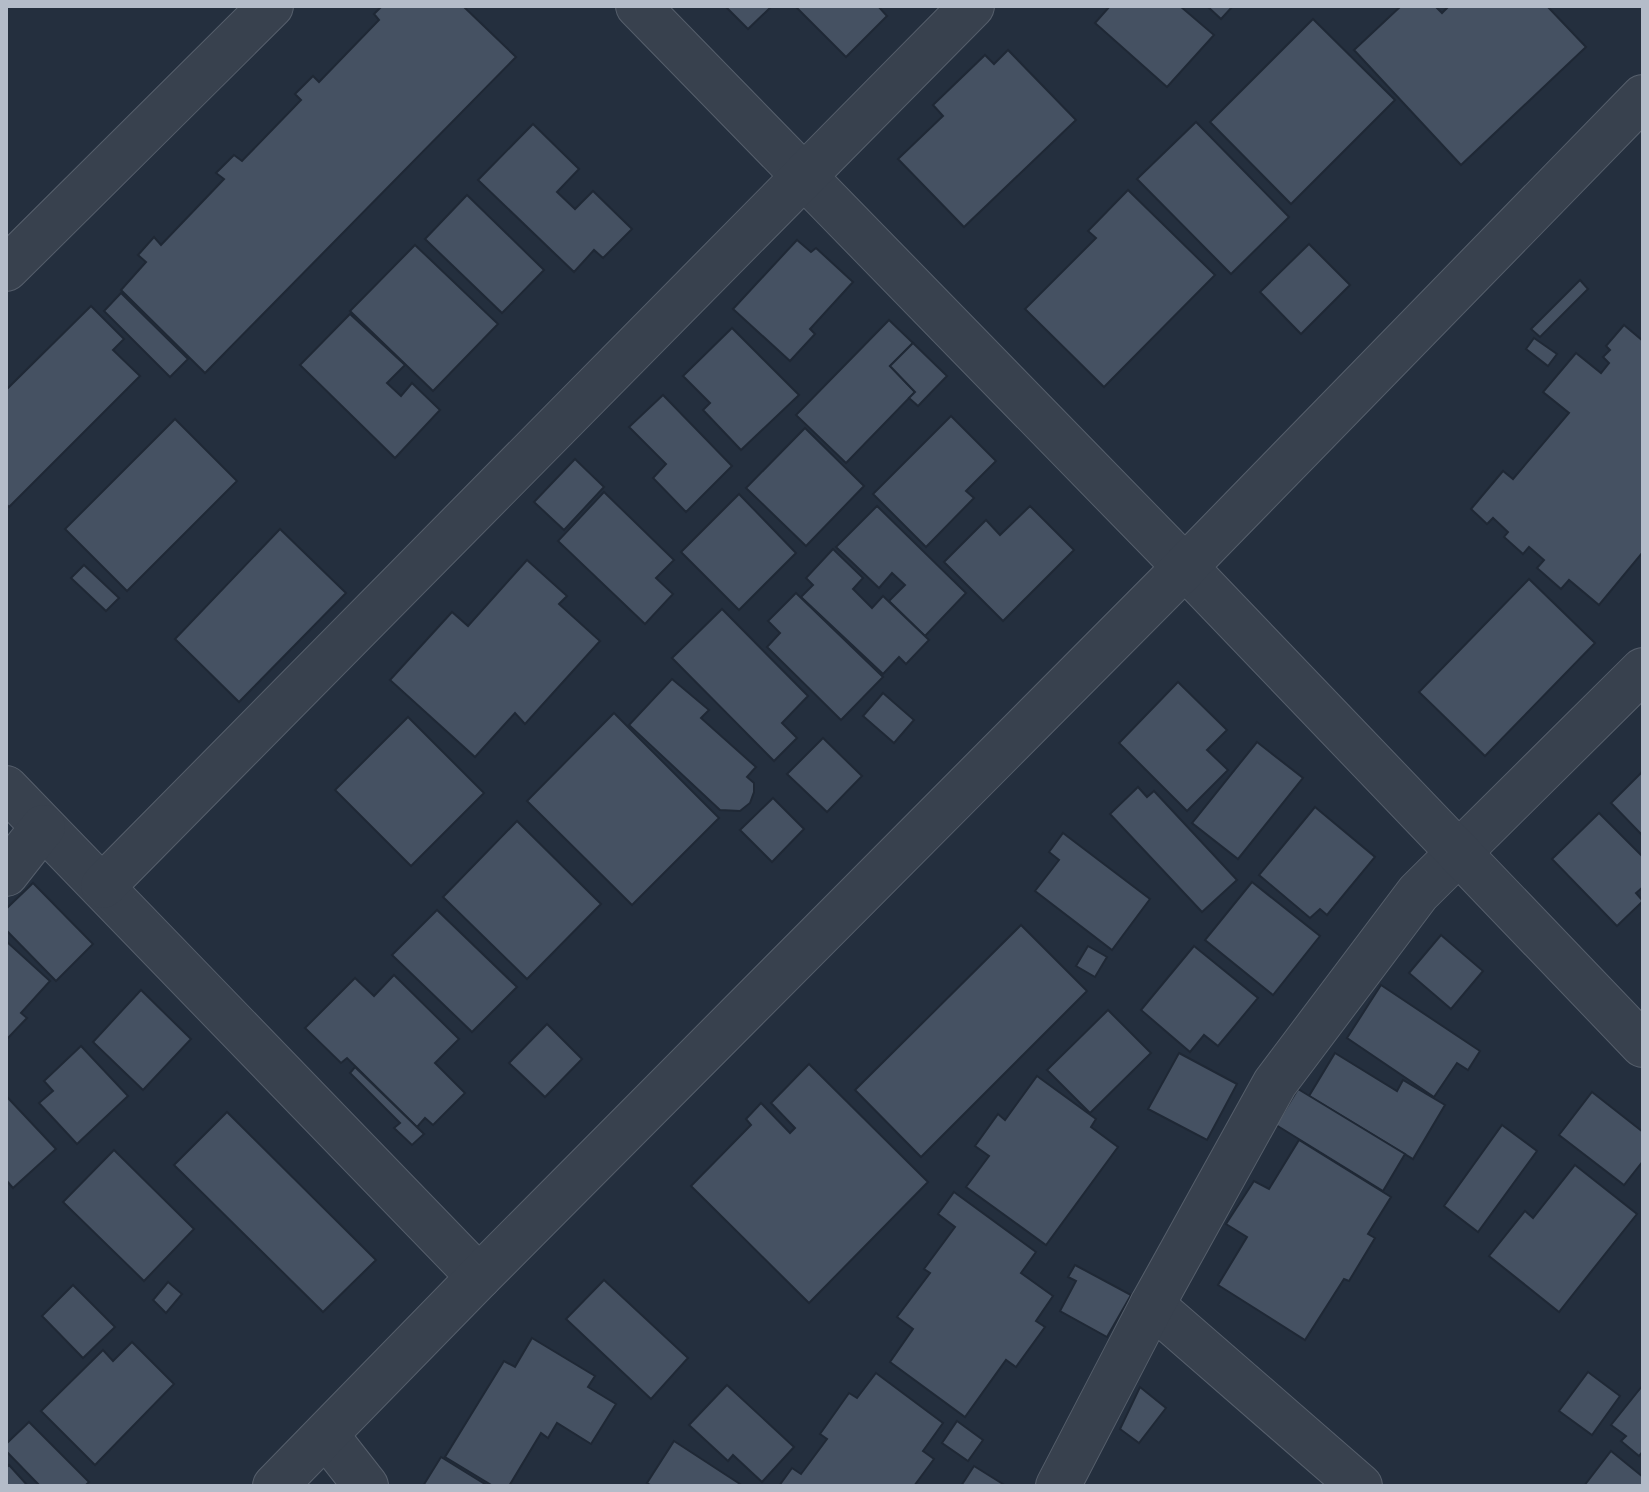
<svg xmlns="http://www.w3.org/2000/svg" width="1649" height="1492" viewBox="0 0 1649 1492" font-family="'Asap Condensed',sans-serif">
  <rect width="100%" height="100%" fill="#242f3e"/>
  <g fill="#455162" stroke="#1f2835" stroke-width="2">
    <polygon points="382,6 463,6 516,57 205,373 121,290 146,262 138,255 154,237 161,245 224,179 216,173 234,155 242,161 301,100 295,94 313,76 319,82 379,20 374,14"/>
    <polygon points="725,6 772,6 748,29"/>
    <polygon points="795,6 878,6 887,16 846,57"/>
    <polygon points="1110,6 1180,6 1214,35 1167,87 1095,23"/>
    <polygon points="1207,6 1233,6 1221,19"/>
    <polygon points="1401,6 1435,6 1442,13 1449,6 1547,6 1586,47 1461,165 1354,50"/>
    <polygon points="1313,19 1395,100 1291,204 1210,122"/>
    <polygon points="1008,50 1076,120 964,227 898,159 943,116 933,105 985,55 994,64"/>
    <polygon points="1196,122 1289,217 1231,274 1137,179"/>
    <polygon points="533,124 579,169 557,192 575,209 593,191 632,229 603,258 594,250 574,272 478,180"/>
    <polygon points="1128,190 1215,275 1104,387 1025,309 1096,238 1088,231"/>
    <polygon points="467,195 544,270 502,313 425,239"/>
    <polygon points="797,240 811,252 816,248 853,282 810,329 815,334 790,361 733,309"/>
    <polygon points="1309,244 1350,285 1301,334 1260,292"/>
    <polygon points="415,245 498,324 433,391 350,311"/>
    <polygon points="1580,280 1588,289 1540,337 1531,329"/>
    <polygon points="121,293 188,359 170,377 104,311"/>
    <polygon points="91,306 124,339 113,350 140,376 9,507 6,504 6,390"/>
    <polygon points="350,314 405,365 387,383 401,396 412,383 440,410 395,458 300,365"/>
    <polygon points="889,320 913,343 890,366 915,392 846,463 796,415"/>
    <polygon points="1624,325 1643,341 1643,552 1599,605 1569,580 1561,589 1537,568 1544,560 1529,547 1523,554 1504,537 1508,532 1493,518 1487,524 1471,509 1503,471 1513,479 1569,413 1543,392 1576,353 1601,373 1609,363 1603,357 1610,350 1606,346"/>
    <polygon points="732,328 799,395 741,450 703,410 710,403 683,376"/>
    <polygon points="1534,338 1557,354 1548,366 1526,349"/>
    <polygon points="913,343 947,376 918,406 909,398 915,392 890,366"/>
    <polygon points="663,395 732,466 686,512 653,478 666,464 629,427"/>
    <polygon points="951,416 996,461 966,491 974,498 926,547 873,494"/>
    <polygon points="175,419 237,481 127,591 65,529"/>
    <polygon points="805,428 864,486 806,546 746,488"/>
    <polygon points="575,459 604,487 564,530 534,502"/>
    <polygon points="604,492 674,560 656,578 673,594 645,624 558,541"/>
    <polygon points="739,494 796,553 739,610 681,552"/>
    <polygon points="877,506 966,593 925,636 889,601 905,585 892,573 879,588 836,547"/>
    <polygon points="1030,506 1074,550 1003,621 944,562 986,520 1000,535"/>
    <polygon points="280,529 346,593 239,702 175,639"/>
    <polygon points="833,549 863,578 853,589 872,608 883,596 929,640 906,664 899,657 883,674 801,597 813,585 806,578"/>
    <polygon points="527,560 567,596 559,604 600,641 525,724 515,713 475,757 390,680 452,612 468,626"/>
    <polygon points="84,565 119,598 106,611 71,578"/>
    <polygon points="1529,579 1595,643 1485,756 1419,692"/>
    <polygon points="796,593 883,677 841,720 767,647 780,633 768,621"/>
    <polygon points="722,609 808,696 782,723 797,738 774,761 672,658"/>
    <polygon points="672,679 709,710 701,718 756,767 747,777 754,783 754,792 750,803 740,811 720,810 629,725"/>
    <polygon points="1178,682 1227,730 1207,750 1228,770 1187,811 1119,743"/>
    <polygon points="883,693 914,720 894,743 863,716"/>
    <polygon points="614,713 719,818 632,905 527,801"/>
    <polygon points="408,717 484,793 411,866 335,790"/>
    <polygon points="823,738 862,776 827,812 787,774"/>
    <polygon points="1257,742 1303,778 1238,859 1192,823"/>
    <polygon points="1643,771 1643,836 1611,803"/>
    <polygon points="1138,787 1147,797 1154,791 1237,880 1202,912 1110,814"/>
    <polygon points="773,798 804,829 772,862 740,830"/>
    <polygon points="1315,807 1375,857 1327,915 1320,909 1310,918 1259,875"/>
    <polygon points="1599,813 1643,857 1643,887 1636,893 1643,901 1617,926 1552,859"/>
    <polygon points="517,821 601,904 527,979 443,897"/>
    <polygon points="1063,833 1150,899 1112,950 1035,891 1059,860 1049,852"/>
    <polygon points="1252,882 1320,936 1273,995 1205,940"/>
    <polygon points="33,883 93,944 56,981 6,930 6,909"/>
    <polygon points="437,910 517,987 472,1032 392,955"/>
    <polygon points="1021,925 1087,991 921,1157 855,1090"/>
    <polygon points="1441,935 1483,971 1451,1009 1409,973"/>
    <polygon points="6,941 50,981 21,1013 27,1018 6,1040"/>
    <polygon points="1088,946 1107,957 1095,977 1076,966"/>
    <polygon points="1194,946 1258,998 1218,1046 1204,1035 1190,1052 1141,1010"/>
    <polygon points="394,975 459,1039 435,1063 465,1093 433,1125 425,1118 417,1127 347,1058 341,1063 305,1028 355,978 374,996"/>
    <polygon points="1381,985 1480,1051 1468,1070 1457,1063 1434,1097 1347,1038"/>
    <polygon points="141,990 191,1039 143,1090 93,1042"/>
    <polygon points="1108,1010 1151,1053 1090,1113 1047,1070"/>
    <polygon points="547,1024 582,1059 545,1097 509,1063"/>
    <polygon points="81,1046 128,1096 77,1144 39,1103 53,1091 44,1081"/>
    <polygon points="1179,1053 1237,1084 1207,1140 1148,1109"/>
    <polygon points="1335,1053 1397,1091 1403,1080 1445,1105 1413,1159 1309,1096"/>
    <polygon points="809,1064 928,1182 809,1303 691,1186 751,1125 746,1119 761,1103 790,1133 795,1128 771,1103"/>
    <polygon points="355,1067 424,1134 412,1145 394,1128 400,1123 350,1073"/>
    <polygon points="1037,1076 1096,1119 1091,1127 1118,1147 1046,1245 966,1187 989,1156 975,1146 998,1114 1005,1120"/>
    <polygon points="1298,1089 1405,1154 1383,1191 1276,1125"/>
    <polygon points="1592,1092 1643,1132 1643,1161 1624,1185 1559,1135"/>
    <polygon points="8,1098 56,1149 13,1188 6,1180 6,1100"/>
    <polygon points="227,1112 376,1260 323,1312 174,1165"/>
    <polygon points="1502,1125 1537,1151 1478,1232 1444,1206"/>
    <polygon points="1299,1140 1391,1197 1368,1234 1375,1238 1349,1281 1344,1279 1305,1340 1218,1285 1247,1237 1226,1224 1254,1181 1269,1189"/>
    <polygon points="114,1150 194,1229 144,1281 63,1202"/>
    <polygon points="1575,1165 1637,1214 1559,1312 1489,1256 1525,1211 1533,1218"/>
    <polygon points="954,1192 1036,1252 1021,1273 1053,1296 1036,1321 1045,1327 1016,1367 1006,1360 965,1417 890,1362 913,1329 897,1317 930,1273 924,1269 955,1227 938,1214"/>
    <polygon points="1075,1265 1131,1295 1107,1337 1060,1311 1076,1281 1068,1277"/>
    <polygon points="604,1280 688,1358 651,1399 566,1319"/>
    <polygon points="168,1282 182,1294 166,1313 153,1300"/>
    <polygon points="73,1285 115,1327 83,1358 42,1316"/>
    <polygon points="532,1338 595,1376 588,1387 616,1404 591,1444 557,1423 548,1438 541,1433 509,1486 493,1486 445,1457 504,1361 515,1367"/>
    <polygon points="132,1342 174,1384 95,1465 41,1411 103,1350 113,1361"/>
    <polygon points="1588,1372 1620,1396 1592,1435 1559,1411"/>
    <polygon points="876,1373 943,1423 923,1451 934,1459 914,1486 779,1486 792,1468 801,1474 827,1439 820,1434 849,1393 857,1398"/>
    <polygon points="727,1385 794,1447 762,1482 733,1455 728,1461 689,1425"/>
    <polygon points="1643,1385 1643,1451 1639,1456 1621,1441 1626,1436 1611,1425"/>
    <polygon points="1140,1387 1166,1408 1139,1443 1120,1429"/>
    <polygon points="957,1421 983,1440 968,1461 942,1443"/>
    <polygon points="29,1422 89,1482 85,1486 40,1486 6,1451 6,1444"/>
    <polygon points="674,1441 743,1486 652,1486 647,1483"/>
    <polygon points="1611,1451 1643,1477 1643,1486 1584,1486"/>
    <polygon points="441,1457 488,1486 423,1486"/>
    <polygon points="9,1465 28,1486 6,1486 6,1468"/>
    <polygon points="974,1466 1006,1486 961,1486"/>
  </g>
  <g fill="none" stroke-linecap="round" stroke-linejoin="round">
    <g stroke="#565f6c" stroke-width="46">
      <g id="minor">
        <polyline points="638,6 1185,567"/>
        <polyline points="6,269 271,6"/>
        <polyline points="6,788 479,1277"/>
        <polyline points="6,874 43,827"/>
        <polyline points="103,886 972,6"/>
        <polyline points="1152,1305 1360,1486"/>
        <polyline points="326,1435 366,1486"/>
        <polyline points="1058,1486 1152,1305 1275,1083 1418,893 1643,670"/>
      </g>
    </g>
    <g stroke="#565f6c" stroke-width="46">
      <g id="tertiary">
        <polyline points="1185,567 1643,1045"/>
        <polyline points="275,1486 479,1277 1185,567 1643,97"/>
      </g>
    </g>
    <use href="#minor" stroke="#38414e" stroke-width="44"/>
    <use href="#tertiary" stroke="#38414e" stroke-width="44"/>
  </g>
  <rect width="1649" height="1492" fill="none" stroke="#b4bcc9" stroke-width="16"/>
</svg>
